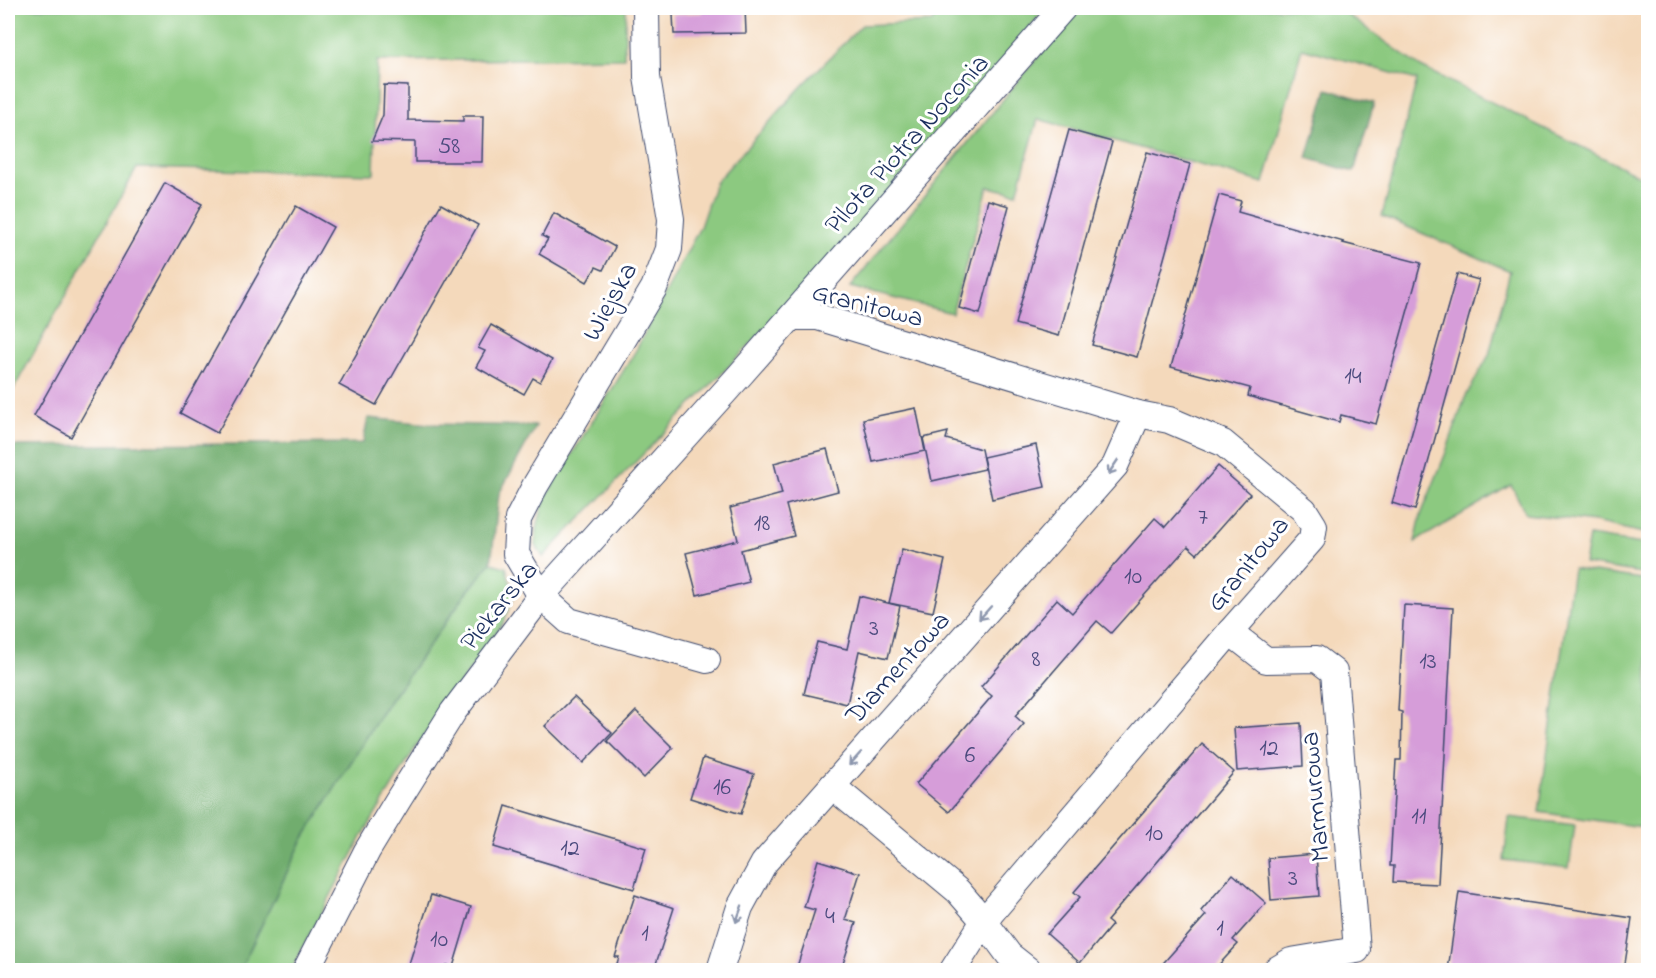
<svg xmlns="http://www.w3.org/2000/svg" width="1656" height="978" viewBox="0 0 1656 978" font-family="'Indie Flower',sans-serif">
  <rect width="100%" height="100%" fill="#fff"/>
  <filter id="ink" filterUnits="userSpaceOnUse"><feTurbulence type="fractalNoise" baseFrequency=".0167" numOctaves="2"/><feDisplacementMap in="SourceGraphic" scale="12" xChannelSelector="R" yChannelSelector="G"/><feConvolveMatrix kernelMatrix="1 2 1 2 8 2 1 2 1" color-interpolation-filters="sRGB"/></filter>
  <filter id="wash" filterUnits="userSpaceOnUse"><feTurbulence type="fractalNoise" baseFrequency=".008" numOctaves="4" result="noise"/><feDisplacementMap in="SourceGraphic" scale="24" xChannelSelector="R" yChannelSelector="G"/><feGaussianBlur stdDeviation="1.35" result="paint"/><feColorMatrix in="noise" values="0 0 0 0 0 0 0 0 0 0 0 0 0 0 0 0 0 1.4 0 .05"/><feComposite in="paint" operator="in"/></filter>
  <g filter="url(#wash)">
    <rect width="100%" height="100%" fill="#f4d9bb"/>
    <g fill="#8cc980" stroke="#547c6f" stroke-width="1.5">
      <polygon points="8,8 626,8 624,58 377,61 374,174 137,168 8,399"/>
      <polygon points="942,8 1046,8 1000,65 809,284 543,557 535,544 538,523 545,498 635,352 700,227 715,183 800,88 862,25 932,22"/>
      <polygon points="1078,8 1338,8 1421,67 1648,180 1648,534 1594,522 1526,514 1511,485 1415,542 1421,515 1445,455 1465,398 1489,355 1510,271 1382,216 1417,80 1302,48 1264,183 1038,119 1017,193 988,187 952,313 850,287"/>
      <polygon points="1589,536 1648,545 1648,574 1584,564"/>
      <polygon points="491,563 506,567 512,589 513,599 503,623 416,747 363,835 291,970 240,970 302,841 384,709 467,592"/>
      <polygon points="1573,569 1648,580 1648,828 1539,812"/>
      <polygon points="1509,817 1575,825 1569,868 1504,860"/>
    </g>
    <g fill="#71ad6e" stroke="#466e66" stroke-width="1.5">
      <polygon points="1327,89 1374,103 1354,172 1307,158"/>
      <polygon points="368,418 430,424 536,426 499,494 491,563 467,592 384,709 302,841 240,970 8,970 8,446 363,443"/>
    </g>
    <g id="blocks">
      <g fill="#d69dd9">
        <polygon points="702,8 745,8 746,33 674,34 673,14 702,13"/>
        <polygon points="384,85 408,86 408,120 463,121 463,116 483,116 482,162 415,162 415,142 372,141 383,115"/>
        <polygon points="1069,130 1112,142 1059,336 1015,324"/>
        <polygon points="1147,152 1190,164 1137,357 1092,345"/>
        <polygon points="165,183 202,204 71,437 34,416"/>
        <polygon points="1219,195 1241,201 1238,212 1344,242 1343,243 1421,263 1376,424 1341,415 1339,422 1261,400 1248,396 1250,388 1171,367"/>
        <polygon points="988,200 1009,206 980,314 959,308"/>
        <polygon points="441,204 478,225 376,405 339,385"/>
        <polygon points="296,206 333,227 217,433 180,413"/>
        <polygon points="554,213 615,247 603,270 596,267 587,282 539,254 548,239 542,236"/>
        <polygon points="1457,274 1479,280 1415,510 1392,503"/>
        <polygon points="491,325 552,360 540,382 533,378 524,394 476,367 485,351 478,348"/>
        <polygon points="916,408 925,451 873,462 863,419"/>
        <polygon points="948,432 946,439 981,449 985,469 932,481 923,438"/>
        <polygon points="1036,445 1045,487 992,499 983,457"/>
        <polygon points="827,449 838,491 786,505 794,536 741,550 749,582 697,595 686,553 738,540 730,508 782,494 774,463"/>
        <polygon points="1218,466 1250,494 1197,554 1188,546 1111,633 1097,621 1015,716 1024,724 949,812 916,784 992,696 981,687 1057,599 1072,613 1155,518 1165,527"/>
        <polygon points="902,549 945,560 933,612 889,603"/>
        <polygon points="859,596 900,606 888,658 859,651 847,704 804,694 817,642 847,649"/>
        <polygon points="1404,605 1453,608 1438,884 1393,882 1394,866 1390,866 1396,760 1401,760 1402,712 1398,711"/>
        <polygon points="574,697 612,733 583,763 545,726"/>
        <polygon points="636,711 673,748 644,778 607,741"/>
        <polygon points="1301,723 1303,766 1237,771 1234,728"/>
        <polygon points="1202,744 1234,772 1107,921 1112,925 1080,963 1047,934 1080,897 1074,892"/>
        <polygon points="703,758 754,774 741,814 690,798"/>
        <polygon points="506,806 646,848 634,889 494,847"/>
        <polygon points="1316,854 1319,896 1271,900 1268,858"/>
        <polygon points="818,860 860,873 845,920 856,923 841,970 796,970 815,910 804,907"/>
        <polygon points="1233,874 1266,903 1233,940 1238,944 1214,970 1157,970 1206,915 1201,911"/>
        <polygon points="1459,892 1632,918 1624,970 1448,970"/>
        <polygon points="431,895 471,907 453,967 446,965 445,970 407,970"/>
        <polygon points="635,895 674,908 654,970 615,970 619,957 615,957"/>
      </g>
    </g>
  </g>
  <g filter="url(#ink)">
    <use href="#blocks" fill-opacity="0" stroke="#3c486c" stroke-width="1.5"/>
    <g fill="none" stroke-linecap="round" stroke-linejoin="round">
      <g stroke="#3c486c" stroke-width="28">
        <g id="minor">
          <polyline points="646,8 647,77 671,219 669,249 654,288 535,486 518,519 516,554 541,596 569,621 707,660"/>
          <polyline points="792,317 818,317 1138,414 1169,420 1223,443 1304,510 1314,526 1312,539 1230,632 984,921 953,970"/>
          <polyline points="1230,632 1266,660 1317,659 1334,672 1357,950 1291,961 1276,970"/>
          <polyline points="832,786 958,891 984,921 1009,955 1028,970"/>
          <polyline points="306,970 367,851 398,800 453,712 541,596 740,375 1063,8"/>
          <polyline points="720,970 740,907 764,863 1115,466 1138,414"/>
        </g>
      </g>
      <use href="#minor" stroke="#fff" stroke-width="26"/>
    </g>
    <defs><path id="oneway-shaft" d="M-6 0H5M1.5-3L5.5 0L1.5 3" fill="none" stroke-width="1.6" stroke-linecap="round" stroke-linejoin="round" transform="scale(1.5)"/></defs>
    <g stroke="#8d97ae">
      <use href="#oneway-shaft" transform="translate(1113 467) rotate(124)"/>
      <use href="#oneway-shaft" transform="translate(985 613) rotate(132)"/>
      <use href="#oneway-shaft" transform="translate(855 759) rotate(132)"/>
      <use href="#oneway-shaft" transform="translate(739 914) rotate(110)"/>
    </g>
  </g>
  <g text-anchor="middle" stroke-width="6" stroke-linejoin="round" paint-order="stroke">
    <g font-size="24" fill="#4a4a7d">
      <text x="449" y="153">58</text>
      <text x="1353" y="383">14</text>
      <text x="1203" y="524">7</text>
      <text x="762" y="530">18</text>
      <text x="1133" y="583">10</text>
      <text x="874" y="635">3</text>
      <text x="1036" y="666">8</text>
      <text x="1428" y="668">13</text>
      <text x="1269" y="755">12</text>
      <text x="970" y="762">6</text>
      <text x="722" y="794">16</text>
      <text x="1419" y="823">11</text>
      <text x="1154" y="840">10</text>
      <text x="570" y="855">12</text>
      <text x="1293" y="885">3</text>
      <text x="830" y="923">4</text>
      <text x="1220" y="935">1</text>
      <text x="645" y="940">1</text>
      <text x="439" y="946">10</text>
    </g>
    <g font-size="27" fill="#1b2f5e" stroke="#fff">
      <text transform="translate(906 143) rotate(-48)" y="9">Pilota Piotra Noconia</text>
      <text transform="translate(609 301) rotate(-61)" y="9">Wiejska</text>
      <text transform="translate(868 304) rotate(14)" y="9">Granitowa</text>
      <text transform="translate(1247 563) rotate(-51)" y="9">Granitowa</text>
      <text transform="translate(498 605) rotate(-51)" y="9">Piekarska</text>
      <text transform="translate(897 667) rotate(-48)" y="9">Diamentowa</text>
      <text transform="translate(1314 797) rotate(-95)" y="9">Marmurowa</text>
    </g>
  </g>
  <rect width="1656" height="978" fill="none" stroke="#fff" stroke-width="30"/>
</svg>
